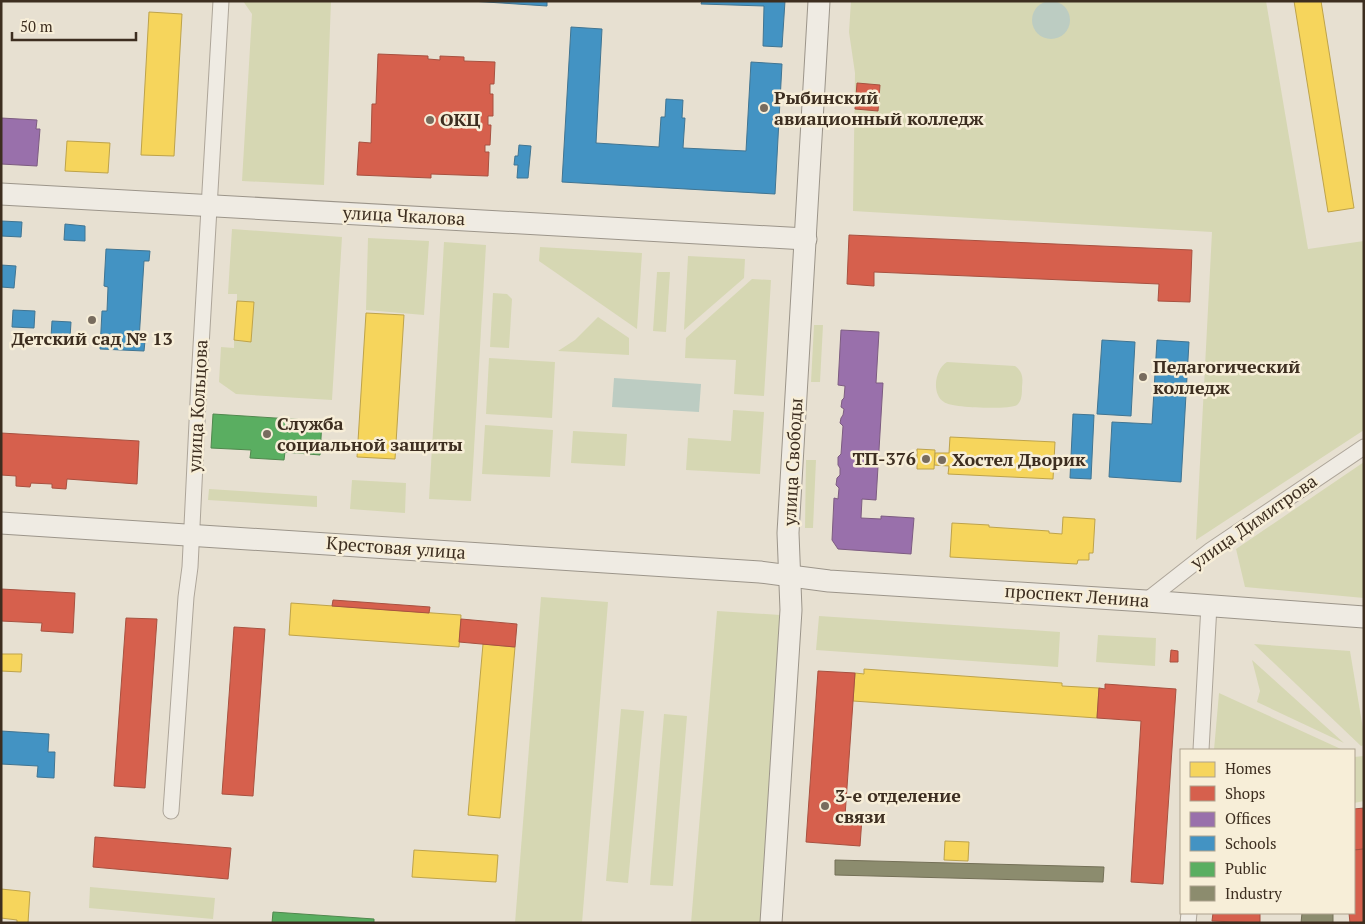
<svg xmlns="http://www.w3.org/2000/svg" width="1365" height="924" viewBox="0 0 1365 924" font-family="'PT Serif',serif">
  <rect width="100%" height="100%" fill="#e7e0d1"/>
  <g fill="#d6d7b3">
    <polygon points="243,1 331,1 324,185 242,181 252,14"/>
    <polygon points="851,1 1266,1 1308,249 1364,241 1364,430 1196,540 1212,232 853,211 855,73 849,32"/>
    <polygon points="232,229 342,237 332,400 236,394 219,382 221,347 234,348 234,340 251,341 254,302 237,301 237,294 228,294"/>
    <polygon points="368,238 429,241 424,315 366,310"/>
    <polygon points="444,242 486,245 471,501 429,499"/>
    <polygon points="540,247 642,253 637,329 539,261"/>
    <polygon points="688,256 745,259 744,278 684,330"/>
    <polygon points="657,272 670,272 666,332 653,331"/>
    <polygon points="752,279 771,280 764,396 734,394 736,360 685,358 686,338"/>
    <polygon points="493,293 507,294 512,299 509,348 490,347"/>
    <polygon points="598,317 629,338 629,355 558,351 575,340"/>
    <polygon points="814,325 823,325 820,382 811,382"/>
    <polygon points="489,358 555,362 552,418 486,414"/>
    <path d="M947,362l68,4c8,6 8,12 7,21 0,6 0,14 -5,18 -8,5 -66,3 -73,-3 -13,-8 -9,-33 3,-40z"/>
    <polygon points="733,410 764,412 760,474 686,470 688,438 731,441"/>
    <polygon points="485,425 553,430 550,477 482,474"/>
    <polygon points="573,431 627,434 625,466 571,463"/>
    <polygon points="806,460 816,460 813,528 805,528"/>
    <polygon points="1364,462 1364,598 1245,587 1236,549"/>
    <polygon points="352,480 406,483 405,513 350,509"/>
    <polygon points="209,489 317,496 317,507 208,500"/>
    <polygon points="541,597 608,602 582,923 515,923"/>
    <polygon points="717,611 780,615 761,923 691,923"/>
    <polygon points="819,616 1060,632 1058,667 816,650"/>
    <polygon points="1098,635 1156,638 1155,666 1096,662"/>
    <polygon points="1254,644 1350,651 1364,735 1364,745 1361,746"/>
    <polygon points="1252,660 1344,743 1257,702 1260,691"/>
    <polygon points="1219,693 1343,750 1214,750"/>
    <polygon points="621,709 644,711 628,883 606,881"/>
    <polygon points="664,714 687,716 673,886 650,885"/>
    <polygon points="1364,756 1364,801 1354,803 1354,757"/>
    <polygon points="90,887 215,898 213,919 89,908"/>
  </g>
  <g fill="#bcccc2">
    <circle cx="1051" cy="20" r="19"/>
    <polygon points="614,378 701,384 699,412 612,407"/>
  </g>
  <g fill="#f6d55c" stroke="#bea34a">
    <polygon points="1294,1 1321,1 1354,208 1328,212"/>
    <polygon points="149,12 182,14 174,156 141,155"/>
    <polygon points="67,141 110,143 108,173 65,171"/>
    <polygon points="237,301 254,302 251,342 234,340"/>
    <polygon points="366,313 404,315 395,459 357,457"/>
    <polygon points="950,437 1055,442 1053,479 948,474 949,466 934,465 935,453 949,453"/>
    <polygon points="917,449 935,450 934,469 917,469"/>
    <polygon points="1063,517 1095,519 1093,553 1089,553 1089,560 1078,560 1077,564 950,557 952,523 989,525 989,527 1049,531 1049,533 1062,534"/>
    <polygon points="291,603 461,615 459,647 289,635"/>
    <polygon points="483,644 515,647 500,818 468,815"/>
    <polygon points="1,654 22,654 21,672 1,671"/>
    <polygon points="864,669 1062,683 1062,686 1099,688 1097,718 853,701 855,673 864,674"/>
    <polygon points="945,841 969,842 968,861 944,860"/>
    <polygon points="414,850 498,855 496,882 412,877"/>
    <polygon points="1,889 30,892 28,923 17,923 17,920 1,918"/>
  </g>
  <g fill="#d6604d" stroke="#a85140">
    <polygon points="378,54 428,56 428,59 440,60 440,56 464,57 464,61 495,62 494,84 490,84 490,94 493,94 493,116 488,116 488,125 491,125 490,145 485,145 485,152 489,152 488,176 431,174 431,178 357,175 359,142 371,143 372,104 376,104"/>
    <polygon points="857,83 880,85 878,111 855,109"/>
    <polygon points="849,235 1192,250 1190,302 1158,301 1159,284 874,272 874,286 847,284"/>
    <polygon points="1,433 139,441 137,484 67,479 66,489 52,488 52,484 31,483 30,487 16,486 16,476 1,475"/>
    <polygon points="1,589 75,593 73,633 41,631 42,623 1,621"/>
    <polygon points="333,600 430,607 429,613 332,606"/>
    <polygon points="126,618 157,619 145,788 114,786"/>
    <polygon points="461,619 517,624 515,647 459,642"/>
    <polygon points="234,627 265,629 253,796 222,794"/>
    <polygon points="1171,650 1178,651 1178,662 1170,662"/>
    <polygon points="818,671 855,673 845,816 862,818 860,846 806,842"/>
    <polygon points="1105,684 1176,689 1163,884 1131,882 1141,721 1097,718 1099,688 1105,689"/>
    <polygon points="1364,808 1364,849 1354,850 1354,809"/>
    <polygon points="95,837 231,848 228,879 93,867"/>
    <polygon points="1364,849 1364,923 1350,923 1349,913 1354,913 1354,850"/>
    <polygon points="1213,913 1260,913 1260,923 1212,921"/>
  </g>
  <g fill="#9970ab" stroke="#7d5c81">
    <polygon points="1,118 37,120 36,129 40,129 37,166 1,164"/>
    <polygon points="841,330 879,332 876,383 883,383 876,500 862,499 861,518 881,519 881,516 914,518 911,554 838,549 832,540 834,498 838,499 839,488 836,485 837,478 840,475 840,468 838,465 838,457 841,454 843,426 840,423 841,418 843,415 844,409 841,407 842,400 844,398 845,386 838,385"/>
  </g>
  <g fill="#4393c3" stroke="#417592">
    <polygon points="471,1 547,1 547,6"/>
    <polygon points="702,1 785,1 782,47 763,46 764,6 701,4"/>
    <polygon points="571,27 602,29 596,143 659,147 661,117 665,117 666,99 683,100 682,118 685,118 683,148 746,151 751,62 782,64 775,194 562,182"/>
    <polygon points="519,145 531,146 528,178 517,178 518,165 514,165 515,156 518,156"/>
    <polygon points="1,221 22,222 21,237 1,236"/>
    <polygon points="65,224 85,226 85,241 64,240"/>
    <polygon points="106,249 150,251 149,261 144,261 139,340 145,341 144,351 100,349 102,311 107,311 108,287 104,286"/>
    <polygon points="1,265 16,266 14,288 1,287"/>
    <polygon points="13,310 35,311 34,328 12,327"/>
    <polygon points="52,321 71,322 70,338 51,337"/>
    <polygon points="1102,340 1135,342 1131,416 1097,414"/>
    <polygon points="1157,340 1189,342 1181,482 1109,477 1112,422 1152,424"/>
    <polygon points="1073,414 1094,415 1091,479 1070,478"/>
    <polygon points="1,731 49,734 48,752 55,752 54,778 37,777 38,766 1,764"/>
  </g>
  <g fill="#5aae61" stroke="#51884e">
    <polygon points="213,414 322,421 320,455 285,452 284,460 250,458 251,450 211,448"/>
    <polygon points="273,912 374,919 374,923 272,923"/>
  </g>
  <g fill="#8c8c6e" stroke="#747057">
    <polygon points="835,860 1104,867 1103,882 835,875"/>
    <polygon points="1302,913 1333,913 1333,923 1301,923"/>
  </g>
  <g fill="none" stroke-linecap="round" stroke-linejoin="round">
    <g stroke="#ada599" stroke-width="17">
      <g id="street">
        <polyline points="1146,601 1211,550 1364,447"/>
        <polyline points="1201,750 1209,605"/>
        <polyline points="171,811 186,597 190,567 199,381 221,1"/>
        <polyline points="1188,923 1189,913"/>
      </g>
    </g>
    <g stroke="#9c958a" stroke-width="23">
      <g id="secondary">
        <polyline points="1,194 806,239"/>
        <polyline points="1,523 760,572 829,581 1146,601 1364,617"/>
        <polyline points="771,923 791,610 788,533 819,1"/>
      </g>
    </g>
    <use href="#street" stroke="#efebe3" stroke-width="15"/>
    <use href="#secondary" stroke="#efebe3" stroke-width="21"/>
  </g>
  <g fill="#786c5e" stroke="#f7eed8" stroke-width="2">
    <circle cx="764" cy="108" r="5"/>
    <circle cx="430" cy="120" r="5"/>
    <circle cx="92" cy="320" r="5"/>
    <circle cx="1143" cy="377" r="5"/>
    <circle cx="267" cy="434" r="5"/>
    <circle cx="926" cy="459" r="5"/>
    <circle cx="942" cy="460" r="5"/>
    <circle cx="825" cy="806" r="5"/>
  </g>
  <g text-anchor="middle" stroke-width="5" stroke-linejoin="round" paint-order="stroke">
    <g font-size="18" font-weight="bold" fill="#3d2e20" stroke="#f7eed8" text-anchor="start">
      <text x="774" y="104">Рыбинский<tspan x="774" dy="21">авиационный колледж</tspan></text>
      <text x="440" y="126">ОКЦ</text>
      <text x="92" y="345" text-anchor="middle">Детский сад № 13</text>
      <text x="1153" y="373">Педагогический<tspan x="1153" dy="21">колледж</tspan></text>
      <text x="277" y="430">Служба<tspan x="277" dy="21">социальной защиты</tspan></text>
      <text x="916" y="465" text-anchor="end">ТП-376</text>
      <text x="952" y="466">Хостел Дворик</text>
      <text x="835" y="802">3-е отделение<tspan x="835" dy="21">связи</tspan></text>
    </g>
    <g font-size="18" fill="#3d2e20" stroke="#f7eed8">
      <text transform="translate(404 216) rotate(3)" y="6">улица Чкалова</text>
      <text transform="translate(198 406) rotate(-87)" y="6">улица Кольцова</text>
      <text transform="translate(793 462) rotate(-87)" y="6">улица Свободы</text>
      <text transform="translate(1254 522) rotate(-35)" y="6">улица Димитрова</text>
      <text transform="translate(396 548) rotate(4)" y="6">Крестовая улица</text>
      <text transform="translate(1077 596) rotate(4)" y="6">проспект Ленина</text>
    </g>
  </g>
  <rect width="1365" height="924" fill="none" stroke="#3d2e20" stroke-width="5"/>
  <rect x="1180" y="749" width="175" height="165" fill="#f7eed8" stroke="#ada18e"/>
  <rect x="1190" y="762" width="25" height="15" fill="#f6d55c" stroke="#ada18e"/>
  <text x="1225" y="774" font-size="15" fill="#3d2e20">Homes</text>
  <rect x="1190" y="786" width="25" height="15" fill="#d6604d" stroke="#ada18e"/>
  <text x="1225" y="799" font-size="15" fill="#3d2e20">Shops</text>
  <rect x="1190" y="812" width="25" height="15" fill="#9970ab" stroke="#ada18e"/>
  <text x="1225" y="824" font-size="15" fill="#3d2e20">Offices</text>
  <rect x="1190" y="836" width="25" height="15" fill="#4393c3" stroke="#ada18e"/>
  <text x="1225" y="849" font-size="15" fill="#3d2e20">Schools</text>
  <rect x="1190" y="862" width="25" height="15" fill="#5aae61" stroke="#ada18e"/>
  <text x="1225" y="874" font-size="15" fill="#3d2e20">Public</text>
  <rect x="1190" y="886" width="25" height="15" fill="#8c8c6e" stroke="#ada18e"/>
  <text x="1225" y="899" font-size="15" fill="#3d2e20">Industry</text>
  <path d="M12 32v8h124v-8" fill="none" stroke="#3d2e20" stroke-width="2.5"/>
  <text x="20" y="32" font-size="15" fill="#3d2e20" stroke="#f7eed8" stroke-width="4" paint-order="stroke">50 m</text>
</svg>
